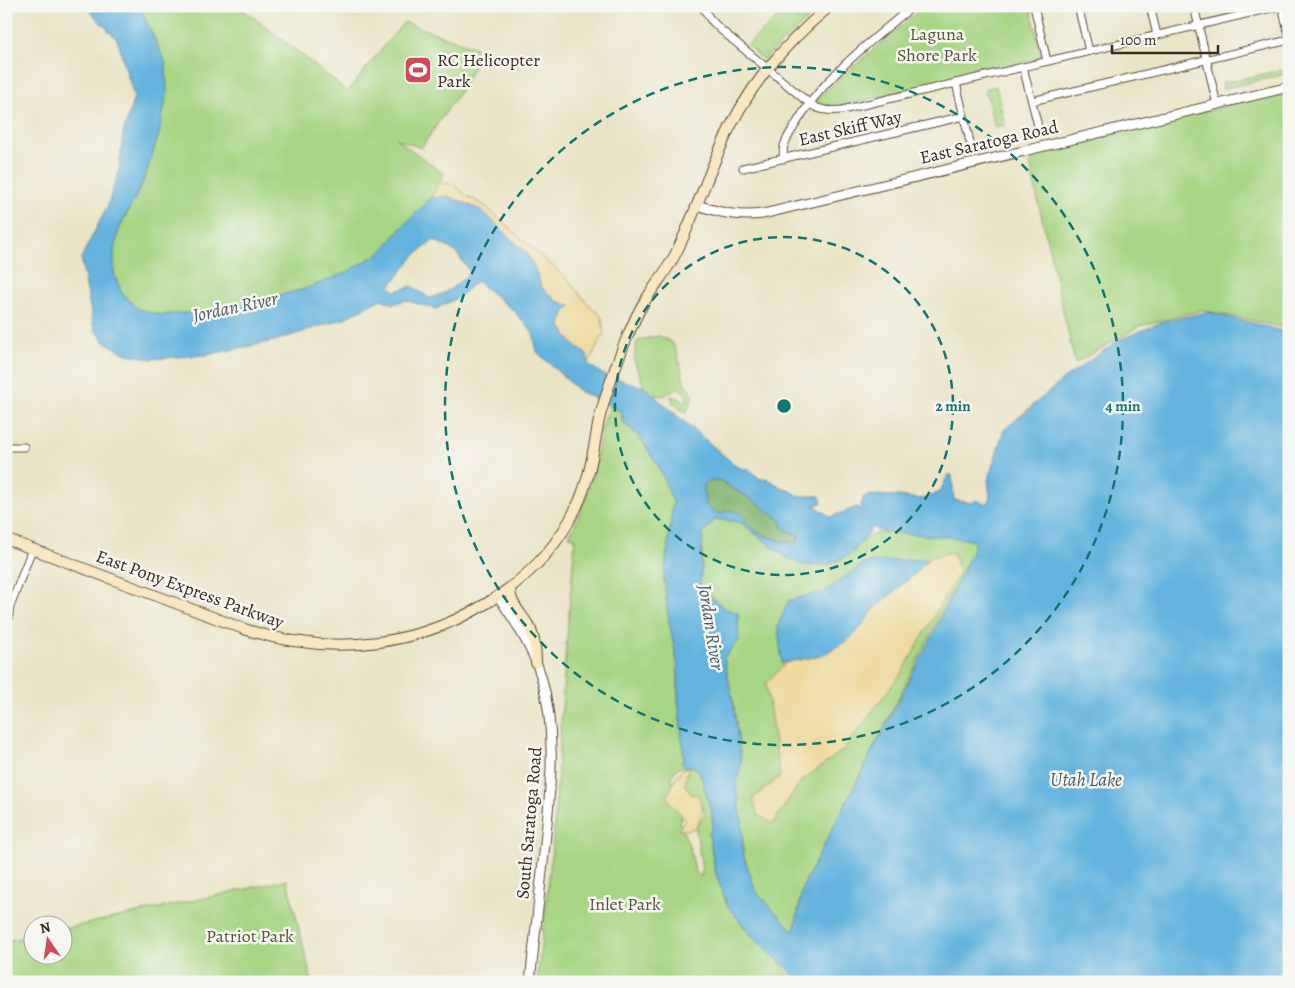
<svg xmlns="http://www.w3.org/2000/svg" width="1295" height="988" viewBox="0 0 1295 988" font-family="Alegreya,serif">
  <rect width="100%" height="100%" fill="#f6f6f2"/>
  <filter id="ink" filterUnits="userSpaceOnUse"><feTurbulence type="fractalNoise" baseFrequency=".02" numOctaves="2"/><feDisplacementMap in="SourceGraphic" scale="10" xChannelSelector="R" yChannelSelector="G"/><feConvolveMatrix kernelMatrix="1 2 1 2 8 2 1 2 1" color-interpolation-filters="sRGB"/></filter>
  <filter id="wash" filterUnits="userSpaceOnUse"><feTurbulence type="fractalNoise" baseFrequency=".0096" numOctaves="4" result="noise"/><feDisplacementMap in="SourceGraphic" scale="20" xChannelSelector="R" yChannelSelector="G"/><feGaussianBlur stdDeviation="1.12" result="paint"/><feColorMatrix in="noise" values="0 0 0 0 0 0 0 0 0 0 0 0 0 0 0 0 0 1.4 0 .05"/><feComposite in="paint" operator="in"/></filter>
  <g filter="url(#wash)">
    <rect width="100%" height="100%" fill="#eae4c6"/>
    <g fill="#a7d583" stroke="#718050" fill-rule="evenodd">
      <polygon points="139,6 237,6 265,26 336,82 347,92 404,22 482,50 461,90 421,148 395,138 444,174 431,198 404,225 381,252 346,273 302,290 209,311 161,315 138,309 121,292 114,273 114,250 119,229 143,182 159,134 166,64"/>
      <polygon points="790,6 823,6 763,60 747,45"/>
      <polygon points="924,6 1030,6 1042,58 834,108 814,101"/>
      <polygon points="1289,66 1289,73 1223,89 1222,83 1286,69 1285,67"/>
      <polygon points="996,86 1005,125 995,127 985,89"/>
      <polygon points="1289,90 1289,329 1203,310 1140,326 1075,363 1028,156"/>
      <polygon points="659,336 673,343 679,360 684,382 694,396 686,413 673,403 671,396 679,398 686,403 687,396 679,388 663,396 653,395 644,387 634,360 637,342 643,339"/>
      <polygon points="610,406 621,411 623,422 639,436 659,467 673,502 664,580 669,622 678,666 678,699 684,758 681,763 687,767 677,768 672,776 673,803 682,815 679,822 690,848 695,871 701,877 702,870 696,828 705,814 702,804 691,794 685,785 688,768 692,766 699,770 711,810 713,826 709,834 715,871 727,905 749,933 776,957 783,967 791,982 537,982 554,832 565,660 575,537 569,536 577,520 591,483 603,424"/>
      <path d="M715,519l25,3 46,35 17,8h24l23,-10 11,-13 10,-6 6,-3 11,-1 68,5 19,4 -2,9 -7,14 -162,322 -10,46 -38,-41 -13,-37 -1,-34 -6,-33 5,-26 -8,-60 -9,-43 15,-18 -14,-31 -25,-22 3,-53zM953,552l-111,199 -42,31 -27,42 -20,-26 27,-21 -14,-94 17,-17 -5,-40 10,-25 37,-10 37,-26 65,-6z"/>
      <polygon points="287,880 312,982 6,982 6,941 32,936 32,956 62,956 63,929"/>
    </g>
    <polygon fill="#85b671" stroke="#607048" points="712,480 719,480 751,499 781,520 784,529 799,536 796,544 776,539 757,532 747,523 713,512 707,507 704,497 704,485"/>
    <g fill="#eeda9e" stroke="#94825e">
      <polygon points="439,183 453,184 467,196 484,205 568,280 588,304 602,317 604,333 589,362 571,342 561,326 564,313 570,306 557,301 541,287 534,266 526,252 513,241 448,196 431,198"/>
      <polygon points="953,552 959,572 903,671 842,751 800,782 773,824 758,815 753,798 780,777 766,683 787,662 932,557"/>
      <path d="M687,767l1,1 -3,17 6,9 7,1c7,14 4,20 -2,33l-8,2h-10l7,-11c-6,-5 -8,-11 -15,-15l-3,-8 11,-22z"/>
    </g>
    <g fill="#64b3de" stroke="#506e7e" fill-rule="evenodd">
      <path d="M85,6h54l27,58 1,30 -8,40 -16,48 -24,47 -5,21v23l7,19 17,17 23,6 48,-4 93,-21 44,-17 35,-21 23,-27 27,-27 17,-2 31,13 20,17 14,15 13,11 8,14 7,21 16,14 14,5 -7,7 -3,13 10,16 16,13 2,10 15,10 40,12 92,79 7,3 5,-1 12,11 6,-1 12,7 6,4 7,2 8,5h21l2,7 -8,2 17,12 26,-10 1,2 3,-1 -1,-4 3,-1v-5l5,-3 31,1 13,2 13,1 15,-7 8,-17h4l2,25 18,3 5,-3 9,5 4,-8 -2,-17 16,-50 61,-52 54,-38 46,-19 43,-9 43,11 38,10v60l-8,7 2,4 6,-2v580h-492l-10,-14 -38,-35 -22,-28 -12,-34 -6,-37 4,-8 -2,-16 -12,-40 -7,-4 -5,1 -6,-4 3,-5 -6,-59v-33l-9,-44 -5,-42 9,-78 -14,-35 -20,-31 -16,-14 -2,-11 -42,-20 -42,-39 -4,-19 -18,-21 -38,-31 -20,17 -21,11 -31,-9 -11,4 -13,-5 -38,20 -69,22 -68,14 -55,4 -27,-6 -19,-11 -11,-13 -13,-71 26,-51 12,-36 4,-38 11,-36 -17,-58zM434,240l22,12 14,20c-12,12 -24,23 -41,26l-17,-12 -17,5 -5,-5 24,-30zM712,480h7l32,19 30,21 3,9 15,7 -3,8c-16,-4 -36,-7 -48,-20 -2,-2 -4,-7 -5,-10l-16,-4 -6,4c-18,-4 -17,-14 -17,-29zM715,519l25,3 46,35 17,8h24l23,-10 20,-23 -1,-3 5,-2 2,3c33,6 66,4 99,11l-2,9 -39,82 -131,254 -9,46 -38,-41 -13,-37 -1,-34 -6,-33 5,-26 -8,-60 -9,-43 15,-18 -1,-27 -13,-4 -25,-22 3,-53z"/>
      <polygon points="927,559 916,573 874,609 857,632 848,640 821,656 782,663 778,626 788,601 825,591 862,565 870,562"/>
    </g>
  </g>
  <g filter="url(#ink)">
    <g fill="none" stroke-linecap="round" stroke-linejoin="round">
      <g stroke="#554637" stroke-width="9">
        <g id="minor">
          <path d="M702,6l8,13 11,11 88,73c10,8 21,8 33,7l438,-104"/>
          <polyline points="1034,6 1047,61"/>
          <polyline points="1078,6 1089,51"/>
          <polyline points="1150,6 1157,35"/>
          <polyline points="1194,6 1217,105"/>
          <polyline points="1282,6 1289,35"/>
          <polyline points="1023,67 1038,126"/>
          <polyline points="956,83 970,142"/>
          <polyline points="1032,101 1289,40"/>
          <path d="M784,159c-3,-13 3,-21 10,-32 28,-49 76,-85 119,-121"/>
          <polyline points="743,168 964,116"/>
          <polyline points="6,447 24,447"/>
          <polyline points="7,627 10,607 32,549"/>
        </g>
      </g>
      <g stroke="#554637" stroke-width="11">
        <g id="tertiary">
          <path d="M697,205c24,8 41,12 66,9l526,-127"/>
          <path d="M498,596c17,25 34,51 43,80 17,58 9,118 3,177 -5,43 -9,86 -14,129"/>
        </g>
      </g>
      <g stroke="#554637" stroke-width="12">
        <g id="secondary">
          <path d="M6,539l238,90c88,29 180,18 257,-35 32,-22 58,-50 75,-86 14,-28 17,-57 23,-88 6,-24 15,-49 24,-73 6,-14 12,-30 20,-43 11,-18 25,-34 34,-53 16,-33 28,-68 43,-102 25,-59 61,-102 110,-143"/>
          <path d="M511,587c-4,16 14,29 20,43 4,10 5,22 5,33"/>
        </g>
      </g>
      <use href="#minor" stroke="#fff" stroke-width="7"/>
      <use href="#tertiary" stroke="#fff" stroke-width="9"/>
      <use href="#secondary" stroke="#f9e7c3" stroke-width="10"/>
    </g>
  </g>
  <g fill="none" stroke="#0f766e" stroke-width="2.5" stroke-dasharray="9 6">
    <circle cx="784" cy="406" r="169"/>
    <circle cx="784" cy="406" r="339"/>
  </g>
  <defs>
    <g id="stadium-square" transform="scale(1.4375)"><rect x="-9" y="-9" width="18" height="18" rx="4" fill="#d1495b" stroke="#f6f6f2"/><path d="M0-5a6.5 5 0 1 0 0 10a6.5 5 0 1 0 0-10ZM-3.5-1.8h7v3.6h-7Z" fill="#fff"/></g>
  </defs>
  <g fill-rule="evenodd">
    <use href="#stadium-square" x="418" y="70"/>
  </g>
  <g text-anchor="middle" stroke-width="5" stroke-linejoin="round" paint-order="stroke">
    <g font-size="18" fill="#565537" stroke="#f6f6f2">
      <text x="937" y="40">Laguna<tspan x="937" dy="21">Shore Park</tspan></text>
      <text x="625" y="910">Inlet Park</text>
      <text x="250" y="942">Patriot Park</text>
    </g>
    <g font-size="18" fill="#3b2a1e" stroke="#f6f6f2" text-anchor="start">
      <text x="437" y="66">RC Helicopter<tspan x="437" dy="21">Park</tspan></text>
    </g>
    <g font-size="18" fill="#3b2a1e" stroke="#f6f6f2">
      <text transform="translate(850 128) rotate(-13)" y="6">East Skiff Way</text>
      <text transform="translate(989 142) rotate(-13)" y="6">East Saratoga Road</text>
      <text transform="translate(190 589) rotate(20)" y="6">East Pony Express Parkway</text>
      <text transform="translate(529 823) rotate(-85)" y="6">South Saratoga Road</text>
    </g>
    <g font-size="19" font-style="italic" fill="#495a61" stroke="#f6f6f2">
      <text transform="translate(235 306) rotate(-12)" y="7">Jordan River</text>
      <text transform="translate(712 627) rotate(81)" y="7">Jordan River</text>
      <text x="1086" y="786">Utah Lake</text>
    </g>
  </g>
  <circle cx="784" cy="406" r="8" fill="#0f766e" stroke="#f6f6f2" stroke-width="2.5"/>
  <g font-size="15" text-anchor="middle" font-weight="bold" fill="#0f766e" stroke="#f6f6f2" stroke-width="5" stroke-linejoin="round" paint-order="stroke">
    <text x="953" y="411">2 min</text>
    <text x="1123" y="411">4 min</text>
  </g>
  <rect width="1295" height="988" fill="none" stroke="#f6f6f2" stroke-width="25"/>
  <g transform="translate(48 940) rotate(347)"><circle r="24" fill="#f6f6f2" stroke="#aba49d"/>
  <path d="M0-4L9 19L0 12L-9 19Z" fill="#d1495b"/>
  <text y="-8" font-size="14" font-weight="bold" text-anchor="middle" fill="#3b2a1e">N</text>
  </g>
  <path d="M1112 45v8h106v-8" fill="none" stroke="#3b2a1e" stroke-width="2.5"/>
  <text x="1120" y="45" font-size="15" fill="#3b2a1e" stroke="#f6f6f2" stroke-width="4" paint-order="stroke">100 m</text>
</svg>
